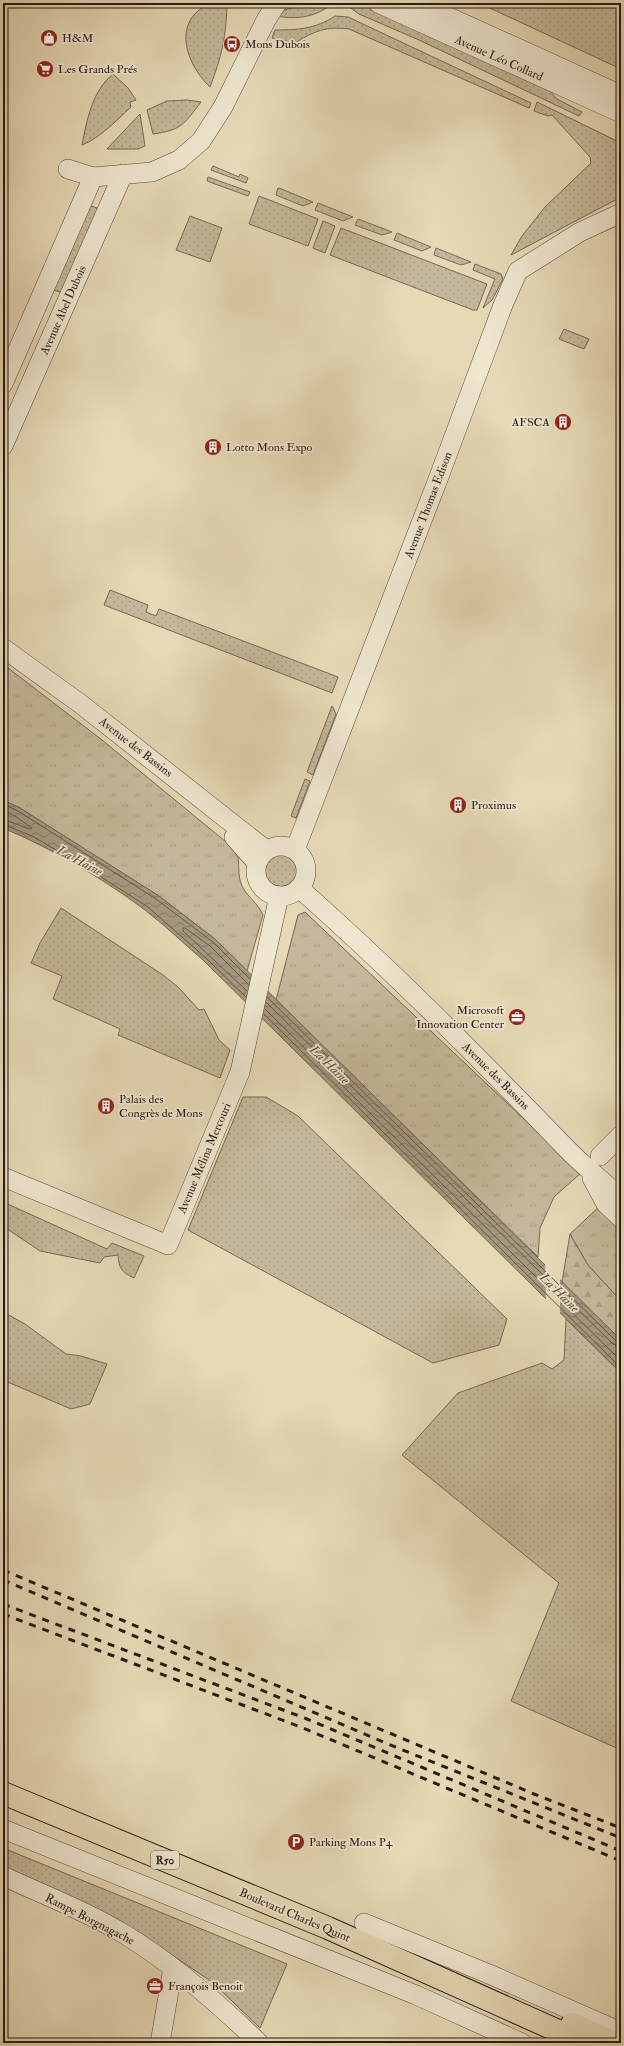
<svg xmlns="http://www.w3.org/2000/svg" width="624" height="2046" viewBox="0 0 624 2046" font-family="'IM FELL Double Pica',serif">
  <defs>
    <pattern id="grass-dots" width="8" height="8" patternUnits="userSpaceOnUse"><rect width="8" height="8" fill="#c5b89a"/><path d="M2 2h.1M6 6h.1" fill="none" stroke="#a99e84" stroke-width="1.8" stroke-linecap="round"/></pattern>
    <pattern id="forest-firs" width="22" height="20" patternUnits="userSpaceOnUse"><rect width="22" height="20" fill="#c5b89a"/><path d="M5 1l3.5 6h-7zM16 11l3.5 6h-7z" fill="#a99e84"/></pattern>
    <pattern id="park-tufts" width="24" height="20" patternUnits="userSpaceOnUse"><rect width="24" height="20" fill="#c5b89a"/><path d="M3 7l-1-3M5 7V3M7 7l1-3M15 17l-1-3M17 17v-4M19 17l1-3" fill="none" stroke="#a99e84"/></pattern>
    <pattern id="water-waves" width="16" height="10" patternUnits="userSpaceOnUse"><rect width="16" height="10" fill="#a5987f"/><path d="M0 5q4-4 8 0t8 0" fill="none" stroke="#867b67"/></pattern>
  </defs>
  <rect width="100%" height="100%" fill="#e6d9b6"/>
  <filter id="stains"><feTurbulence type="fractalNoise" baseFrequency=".005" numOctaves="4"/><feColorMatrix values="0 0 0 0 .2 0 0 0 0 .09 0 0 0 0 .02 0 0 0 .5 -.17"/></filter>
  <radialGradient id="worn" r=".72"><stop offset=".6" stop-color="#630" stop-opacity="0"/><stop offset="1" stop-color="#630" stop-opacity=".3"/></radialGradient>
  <g fill="url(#grass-dots)" stroke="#766856">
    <path d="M211,3l16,1c-1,34 -5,51 -17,83 -25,-24 -39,-67 1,-84z"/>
    <path d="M311,3h22c-16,14 -36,17 -56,13l7,-6z"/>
    <polygon points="351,3 364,3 379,8 547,88 557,99 582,112 579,116 419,40 359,14 351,8"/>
    <polygon points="479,3 621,3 621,69"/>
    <path d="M335,16l13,1 183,86 -2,5 -180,-79c-23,-3 -35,2 -54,14l-23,-5 3,-8c22,0 41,-1 60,-14z"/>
    <path d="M113,74l15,14 8,12 -6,2 1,5c-14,13 -31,31 -49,38 5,-25 10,-54 31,-71z"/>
    <path d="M187,100l14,2c-17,22 -19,28 -48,32l-6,-24 20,-9z"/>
    <polygon points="537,102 621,143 621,197 511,255 522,236 545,207 591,163 590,157 552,115 548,116 534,111"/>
    <polygon points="140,114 145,146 138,149 107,149"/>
    <polygon points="213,166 239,177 240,174 248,178 246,183 211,170"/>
    <polygon points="208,177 250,192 248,196 207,181"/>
    <polygon points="278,188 279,188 313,202 303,206 276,195"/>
    <polygon points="259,196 318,219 308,246 249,224"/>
    <polygon points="318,203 353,217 343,221 315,210"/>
    <polygon points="88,205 97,208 97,212 64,290 60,292 51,289"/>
    <polygon points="190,216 222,228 210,262 176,250"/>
    <polygon points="358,219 392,232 382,235 355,225"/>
    <polygon points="323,221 335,226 325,253 313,248"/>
    <polygon points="341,228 487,284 477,310 473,310 330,255"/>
    <polygon points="397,233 431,247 422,251 394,240"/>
    <polygon points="436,248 471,262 461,265 434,255"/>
    <polygon points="475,264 501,274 503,279 492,300 483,308 495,279 473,270"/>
    <polygon points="564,329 589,339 584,349 559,339"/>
    <polygon points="110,590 148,605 146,612 156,616 159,609 338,677 332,693 104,605"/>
    <polygon points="332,706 336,714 313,775 307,772"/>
    <polygon points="305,779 310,781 296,818 291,816"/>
    <circle cx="282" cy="870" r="20"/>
    <polygon points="61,908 163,975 179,988 199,1010 204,1009 219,1040 230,1050 220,1078 118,1035 120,1029 53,999 62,976 31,963 40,943"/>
    <polygon points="243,1097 266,1097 298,1116 507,1319 499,1345 433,1363 188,1230"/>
    <path d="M3,1202l104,47 5,-6 32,13 -10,22c-13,-6 -15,-10 -16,-23l-14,2 -4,6 -60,-12 -37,-25z"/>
    <polygon points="3,1312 25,1324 66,1354 81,1356 107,1364 90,1404 71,1409 3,1380"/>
    <polygon points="566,1319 621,1373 621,1750 511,1701 559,1583 402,1455 458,1393 542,1363 552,1369 564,1360"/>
    <polygon points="3,1848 287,1964 260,2028 212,1982 135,1930 3,1867"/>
  </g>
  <polygon fill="url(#forest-firs)" stroke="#766856" points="570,1234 588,1265 621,1301 621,1341 562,1282"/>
  <g fill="url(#park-tufts)" stroke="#766856">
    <path d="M3,664l99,76 135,111c3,12 0,24 5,35 6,12 16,17 21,29l-16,56 -31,-31 -57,-44 -139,-88 -17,-8z"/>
    <polygon points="305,912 581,1173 554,1197 540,1228 538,1257 276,1000 298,915"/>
    <polygon points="601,1205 621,1225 621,1301 588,1265 570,1234"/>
  </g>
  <path fill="url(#water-waves)" stroke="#726554" d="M3,800l17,8 139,88 57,44 405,400v33l-418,-413c-19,-16 -37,-34 -58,-50 -41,-31 -94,-62 -142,-82z"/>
  <polygon fill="#e6d9b6" points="545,1262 560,1276 560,1315 546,1301"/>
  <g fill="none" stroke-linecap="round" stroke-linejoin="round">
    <g stroke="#665849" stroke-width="1">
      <polyline points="3,804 18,811 156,899 213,942 250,979"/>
      <polyline points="3,810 15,816 32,828 29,829 3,819"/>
      <polyline points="3,824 34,837 92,871 148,907 206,958 246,997"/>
      <polyline points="247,991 183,931 183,928 185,928 210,946 249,985"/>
      <polyline points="267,997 616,1341 621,1342"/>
      <polyline points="266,1002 613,1344 621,1347"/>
      <polyline points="265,1009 621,1361"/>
      <polyline points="264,1014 621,1368"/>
    </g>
    <g stroke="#56493c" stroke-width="20">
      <g id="minor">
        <polyline points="378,3 621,113"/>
        <polyline points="418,3 621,95"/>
        <polyline points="68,169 93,177 152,172 179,160 201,141 223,107 266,20 277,3"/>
        <polyline points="3,384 93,177"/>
        <polyline points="3,446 123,174"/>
        <polyline points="3,648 82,705 266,850"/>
        <polyline points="234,837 257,863"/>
        <circle cx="281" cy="871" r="25"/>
        <polyline points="295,850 440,474 503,305 518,271 580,232 621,213"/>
        <path d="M299,888c93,82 181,171 267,260 17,18 38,33 55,51"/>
        <polyline points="600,1156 621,1135"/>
        <polyline points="3,1177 168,1245 240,1072 279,896"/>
        <polyline points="592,1178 606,1204 621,1218"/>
        <polyline points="3,1829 416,1995 522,2043"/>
        <path d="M3,1876c41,19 83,35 121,58 49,30 94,69 135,109"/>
        <polyline points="364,1923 489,1974 621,2032"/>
        <polyline points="160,2043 173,1968"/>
      </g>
    </g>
    <g stroke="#261913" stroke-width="24">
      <g id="highway">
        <polyline points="3,1793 328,1928 585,2043"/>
        <polyline points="572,2024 615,2043"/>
      </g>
    </g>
    <use href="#minor" stroke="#efe6d0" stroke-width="19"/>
    <use href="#highway" stroke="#e6d9b6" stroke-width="22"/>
    <g stroke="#261913" stroke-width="3" stroke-dasharray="7 7" stroke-linecap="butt">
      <polyline points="3,1570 534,1794 621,1828"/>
      <polyline points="3,1580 388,1744 621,1838"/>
      <polyline points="3,1604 307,1719 621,1851"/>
      <polyline points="3,1614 303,1728 621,1861"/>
    </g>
  </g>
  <defs>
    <g id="shop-disc" transform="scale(0.9)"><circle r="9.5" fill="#8f2418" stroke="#efe6d0"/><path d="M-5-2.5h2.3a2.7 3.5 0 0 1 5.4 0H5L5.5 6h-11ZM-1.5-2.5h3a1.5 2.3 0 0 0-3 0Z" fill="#fff"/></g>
    <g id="bus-disc" transform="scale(0.9)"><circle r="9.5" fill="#8f2418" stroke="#efe6d0"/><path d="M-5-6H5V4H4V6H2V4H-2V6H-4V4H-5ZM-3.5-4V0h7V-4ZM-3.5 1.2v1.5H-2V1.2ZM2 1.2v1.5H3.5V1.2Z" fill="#fff"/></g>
    <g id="supermarket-disc" transform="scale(0.9)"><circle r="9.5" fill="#8f2418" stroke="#efe6d0"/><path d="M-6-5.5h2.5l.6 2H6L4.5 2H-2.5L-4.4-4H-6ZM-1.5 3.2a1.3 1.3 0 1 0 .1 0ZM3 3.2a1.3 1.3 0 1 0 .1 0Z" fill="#fff"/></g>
    <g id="building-disc" transform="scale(0.9)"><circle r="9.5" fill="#8f2418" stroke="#efe6d0"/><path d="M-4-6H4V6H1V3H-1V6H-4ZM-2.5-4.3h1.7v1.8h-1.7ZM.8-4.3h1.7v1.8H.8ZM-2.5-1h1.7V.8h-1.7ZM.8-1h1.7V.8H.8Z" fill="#fff"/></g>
    <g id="office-disc" transform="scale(0.9)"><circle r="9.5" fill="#8f2418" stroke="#efe6d0"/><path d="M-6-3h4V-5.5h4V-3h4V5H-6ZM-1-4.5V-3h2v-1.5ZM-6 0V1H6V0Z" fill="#fff"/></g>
    <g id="parking-disc" transform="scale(0.9)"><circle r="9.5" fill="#8f2418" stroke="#efe6d0"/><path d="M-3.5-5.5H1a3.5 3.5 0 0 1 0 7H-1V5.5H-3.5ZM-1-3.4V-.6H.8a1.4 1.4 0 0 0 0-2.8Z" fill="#fff"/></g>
  </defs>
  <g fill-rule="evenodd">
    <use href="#shop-disc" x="49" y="38"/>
    <use href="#bus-disc" x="232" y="44"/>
    <use href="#supermarket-disc" x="45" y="69"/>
    <use href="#building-disc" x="563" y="422"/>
    <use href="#building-disc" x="213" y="447"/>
    <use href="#building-disc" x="458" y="805"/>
    <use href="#office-disc" x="517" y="1017"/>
    <use href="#building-disc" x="106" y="1106"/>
    <use href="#parking-disc" x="296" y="1842"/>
    <use href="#office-disc" x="155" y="1986"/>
  </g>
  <g text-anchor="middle" stroke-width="3.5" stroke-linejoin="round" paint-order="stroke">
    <rect fill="#efe6d0" stroke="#62564c" stroke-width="1" x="151" y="1851" width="28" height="18" rx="3"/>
    <g font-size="11" font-weight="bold" fill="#261913">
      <text x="165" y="1864">R50</text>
    </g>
    <g font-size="12" fill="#261913" stroke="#efe6d0" text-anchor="start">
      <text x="62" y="42">H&amp;M</text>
      <text x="245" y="48">Mons Dubois</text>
      <text x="58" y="73">Les Grands Prés</text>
      <text x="550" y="426" text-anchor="end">AFSCA</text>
      <text x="226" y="451">Lotto Mons Expo</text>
      <text x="471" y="809">Proximus</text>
      <text x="504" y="1014" text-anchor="end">Microsoft<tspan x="504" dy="14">Innovation Center</tspan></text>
      <text x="119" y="1103">Palais des<tspan x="119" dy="14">Congrès de Mons</tspan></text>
      <text x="309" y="1846">Parking Mons P4</text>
      <text x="168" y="1990">François Benoit</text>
    </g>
    <g font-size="12" fill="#261913" stroke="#efe6d0">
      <text transform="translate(499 58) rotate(24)" y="4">Avenue Léo Collard</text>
      <text transform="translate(63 310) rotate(-66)" y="4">Avenue Abel Dubois</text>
      <text transform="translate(428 505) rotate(-69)" y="4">Avenue Thomas Edison</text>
      <text transform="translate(136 747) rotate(38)" y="4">Avenue des Bassins</text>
      <text transform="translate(496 1076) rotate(45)" y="4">Avenue des Bassins</text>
      <text transform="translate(204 1158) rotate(-67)" y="4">Avenue Mélina Mercouri</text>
      <text transform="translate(295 1915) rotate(23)" y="4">Boulevard Charles Quint</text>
      <text transform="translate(90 1919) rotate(27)" y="4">Rampe Borgnagache</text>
    </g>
    <g font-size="13" font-style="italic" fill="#594c3e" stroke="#efe6d0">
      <text transform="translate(80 860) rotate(28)" y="5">La Haine</text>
      <text transform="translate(330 1064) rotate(44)" y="5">La Haine</text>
      <text transform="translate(560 1292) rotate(45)" y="5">La Haine</text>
    </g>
  </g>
  <rect width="624" height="2046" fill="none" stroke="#e6d9b6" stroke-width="16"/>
  <rect x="4" y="4" width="616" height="2038" fill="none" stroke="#261913" stroke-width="2"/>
  <rect x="8" y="8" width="608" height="2030" fill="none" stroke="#261913"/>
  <rect width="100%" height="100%" filter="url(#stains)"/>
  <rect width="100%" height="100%" fill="url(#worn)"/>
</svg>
